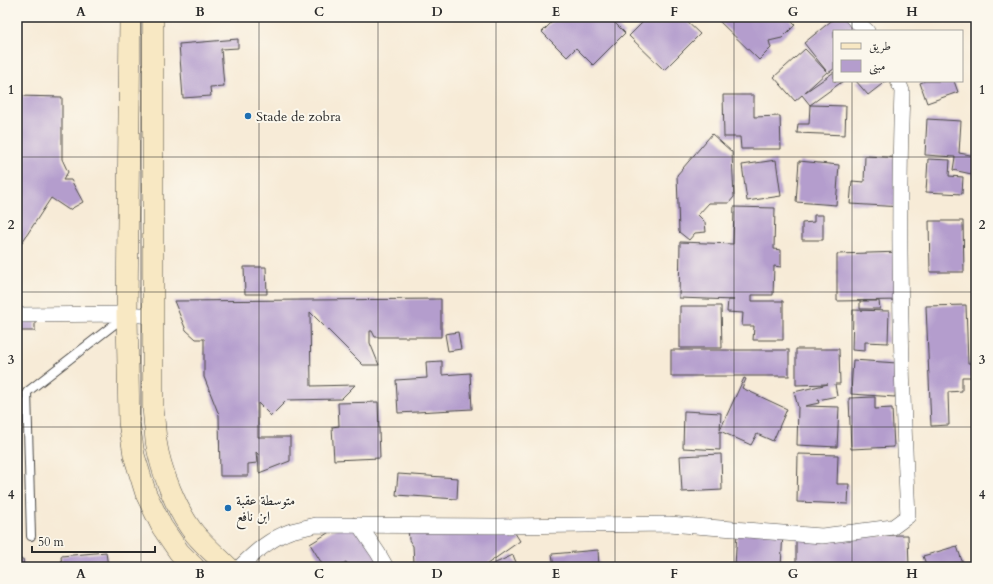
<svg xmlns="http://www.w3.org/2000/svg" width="993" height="584" viewBox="0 0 993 584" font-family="Cardo,Amiri,serif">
  <rect width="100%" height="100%" fill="#fbf7ec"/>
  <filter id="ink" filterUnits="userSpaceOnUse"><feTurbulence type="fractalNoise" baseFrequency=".025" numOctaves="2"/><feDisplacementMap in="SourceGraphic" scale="8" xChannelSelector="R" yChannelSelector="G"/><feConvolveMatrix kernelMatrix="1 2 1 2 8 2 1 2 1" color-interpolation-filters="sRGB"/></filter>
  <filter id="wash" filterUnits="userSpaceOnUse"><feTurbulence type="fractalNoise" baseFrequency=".012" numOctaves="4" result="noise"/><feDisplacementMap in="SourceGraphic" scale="16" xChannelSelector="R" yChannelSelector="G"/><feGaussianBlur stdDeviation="0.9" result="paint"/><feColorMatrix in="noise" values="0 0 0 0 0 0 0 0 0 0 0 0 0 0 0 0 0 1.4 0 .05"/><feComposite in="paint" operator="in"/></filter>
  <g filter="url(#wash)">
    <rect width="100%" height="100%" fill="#f7ebd7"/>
    <g id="blocks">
      <g fill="#b49dcd">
        <polygon points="557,17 609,17 625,33 593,65 576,48 567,57 542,32"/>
        <polygon points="648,17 682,17 700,34 664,70 629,36"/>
        <polygon points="715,17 787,17 795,25 782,38 769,41 771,48 759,60"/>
        <polygon points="836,17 860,17 872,31 834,31 834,69 828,73 804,43"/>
        <polygon points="238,39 238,48 221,49 224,86 210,87 211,96 183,98 179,44"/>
        <polygon points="805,49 827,72 804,93 834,72 834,81 843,81 810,105 846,106 845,135 797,133 798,124 809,124 810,105 802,95 795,101 774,77"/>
        <polygon points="856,81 886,81 868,95"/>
        <polygon points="925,81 954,81 958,92 927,103 920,83"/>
        <polygon points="723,95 754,95 754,117 780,116 781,149 741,149 740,137 724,137"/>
        <polygon points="17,96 62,97 62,159 68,172 63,180 71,180 83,202 69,210 51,198 19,247 17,246"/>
        <polygon points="927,119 961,121 959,153 976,156 976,175 953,170 955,157 925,155"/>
        <polygon points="712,134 732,152 734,197 729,203 709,203 698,215 705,222 706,232 695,233 689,240 679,232 677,175"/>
        <polygon points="865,156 905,158 902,207 850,204 852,181 864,182"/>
        <polygon points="928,159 950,160 949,176 963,177 962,194 926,192"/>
        <polygon points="776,160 781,196 747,201 742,165"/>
        <polygon points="799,161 839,165 836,205 796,202"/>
        <polygon points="734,207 775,208 774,249 781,250 781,267 774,266 773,295 752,295 752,301 783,301 783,340 753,340 754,326 742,326 743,313 727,312 728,300 734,300 679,298 680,242 733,244"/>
        <polygon points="814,215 823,215 823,240 802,240 802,223 814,222"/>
        <polygon points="929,221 963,221 964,272 930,272"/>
        <polygon points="901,252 902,300 837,301 837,254"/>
        <polygon points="244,267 266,267 267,294 245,294"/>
        <polygon points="441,299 441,337 375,337 372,331 370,331 370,343 379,365 363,365 310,312 311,386 355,385 341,399 287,400 271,416 258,403 258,437 290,437 290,461 259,473 258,454 256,452 257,463 248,464 248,476 220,476 219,415 204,377 204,339 196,339 186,330 174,301"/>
        <polygon points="860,301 879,301 880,309 860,309"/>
        <polygon points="966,305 968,363 975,363 975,377 962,377 962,391 948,392 949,425 931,426 926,306"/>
        <polygon points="680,306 721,306 722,348 680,348"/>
        <polygon points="853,310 889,311 888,343 865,342 865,351 852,350"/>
        <rect x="18" y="316" width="17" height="15"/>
        <polygon points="458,332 461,349 448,351 445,334"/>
        <polygon points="796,349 839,349 840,384 835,384 837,396 818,400 819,403 805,406 839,407 837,447 797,445 798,407 794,392 828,384 796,385"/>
        <rect x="671" y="350" width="118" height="26"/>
        <polygon points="853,360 897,363 895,397 851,394"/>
        <polygon points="442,361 442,375 470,373 472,409 398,413 396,380 427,378 426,362"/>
        <polygon points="744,378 746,379 742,388 787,409 773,441 757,434 751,445 720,431 720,450 683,448 684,411 721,413 720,430"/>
        <polygon points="875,397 875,409 892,408 894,447 851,449 849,398"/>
        <polygon points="378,402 380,458 334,460 332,427 339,426 338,403"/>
        <polygon points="721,454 722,490 682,492 680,456"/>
        <polygon points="798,454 838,455 837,484 849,484 848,504 797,502"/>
        <polygon points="398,474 458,478 457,499 396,495"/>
        <polygon points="354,517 373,549 390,567 349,567 346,562 338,567 324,567 310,544"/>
        <polygon points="508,522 520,541 483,567 416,567 414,563 413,546 409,540 408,528"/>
        <polygon points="737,530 783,532 781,567 735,567"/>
        <polygon points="908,535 909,567 796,567 796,536"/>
        <polygon points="957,546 964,567 927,567 923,556"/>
        <polygon points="598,550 599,567 554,567 552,554"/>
        <polygon points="106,552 108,567 62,567 61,556"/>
        <polygon points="513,555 518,567 487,567"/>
        <polygon points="23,559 24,567 17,567 17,560"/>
      </g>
    </g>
  </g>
  <g filter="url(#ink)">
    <use href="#blocks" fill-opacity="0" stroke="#4a4845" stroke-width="1"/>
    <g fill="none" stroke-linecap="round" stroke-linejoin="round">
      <g stroke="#4a4845" stroke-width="10">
        <polyline id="lane" points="31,536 27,392 125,316"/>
      </g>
      <g stroke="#4a4845" stroke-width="16">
        <g id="street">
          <polyline points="852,17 867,31"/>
          <polyline points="17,315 127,314 153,316"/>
          <polyline points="359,525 378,553 386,567"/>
          <path d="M240,567c15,-15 31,-29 51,-36 8,-2 17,-4 25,-6l181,1 172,-2 153,12 71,-9 15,-11c-7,-141 -11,-284 -6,-425l-4,-10"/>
        </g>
      </g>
      <g stroke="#4a4845" stroke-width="22">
        <g id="secondary">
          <polyline points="130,17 127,314 129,422 134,455 146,494 162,527 179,552 194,567"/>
          <path d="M153,17v390c1,11 2,22 3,34 4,28 21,71 39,93 10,12 22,22 33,33"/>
        </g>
      </g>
      <use href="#lane" stroke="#fff" stroke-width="8"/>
      <use href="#street" stroke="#fff" stroke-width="15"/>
      <use href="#secondary" stroke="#f8e8c3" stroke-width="21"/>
    </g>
  </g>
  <path fill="none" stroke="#2b2b2b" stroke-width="1" stroke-opacity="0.55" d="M141,17v550M259,17v550M378,17v550M496,17v550M615,17v550M734,17v550M852,17v14M852,81v486M17,157h959M17,292h959M17,427h959"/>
  <g fill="#1f6fb2" stroke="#fbf7ec" stroke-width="1.5">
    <circle cx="248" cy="116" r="4"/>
    <circle cx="228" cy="508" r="4"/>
  </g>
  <g text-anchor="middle" stroke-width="4" stroke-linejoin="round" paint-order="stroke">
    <g font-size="14" fill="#2b2b2b" stroke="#fbf7ec" text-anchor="start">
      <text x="256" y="121">Stade de zobra</text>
      <text x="236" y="505">متوسطة عقبة<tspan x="236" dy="16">ابن نافع</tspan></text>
    </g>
  </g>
  <rect width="993" height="584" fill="none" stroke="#fbf7ec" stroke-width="44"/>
  <rect x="833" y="30" width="130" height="52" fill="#fbf7ec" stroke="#a8a59f"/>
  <rect x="841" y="43" width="20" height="6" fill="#f8e8c3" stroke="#a8a59f"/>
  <text x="869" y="50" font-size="12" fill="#2b2b2b">طريق</text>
  <rect x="841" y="60" width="20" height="12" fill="#b49dcd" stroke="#a8a59f"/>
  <text x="869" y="70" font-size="12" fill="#2b2b2b">مبنى</text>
  <path d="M32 546v6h123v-6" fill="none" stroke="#2b2b2b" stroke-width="2"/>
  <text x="38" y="546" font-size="12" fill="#2b2b2b" stroke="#fbf7ec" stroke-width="3" paint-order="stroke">50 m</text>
  <rect x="22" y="22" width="949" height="540" fill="none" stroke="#2b2b2b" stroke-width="1.5"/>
  <g font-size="13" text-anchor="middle" font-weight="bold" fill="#2b2b2b">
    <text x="81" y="16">A</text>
    <text x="200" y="16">B</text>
    <text x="319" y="16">C</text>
    <text x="437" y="16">D</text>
    <text x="556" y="16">E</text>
    <text x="674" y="16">F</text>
    <text x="793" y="16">G</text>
    <text x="912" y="16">H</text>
    <text x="11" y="94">1</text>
    <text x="982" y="94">1</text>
    <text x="11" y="229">2</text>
    <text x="982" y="229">2</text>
    <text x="11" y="364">3</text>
    <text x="982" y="364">3</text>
    <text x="11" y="499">4</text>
    <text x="982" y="499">4</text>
    <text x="81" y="578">A</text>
    <text x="200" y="578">B</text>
    <text x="319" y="578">C</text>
    <text x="437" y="578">D</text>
    <text x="556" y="578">E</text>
    <text x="674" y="578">F</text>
    <text x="793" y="578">G</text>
    <text x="912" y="578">H</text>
  </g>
</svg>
